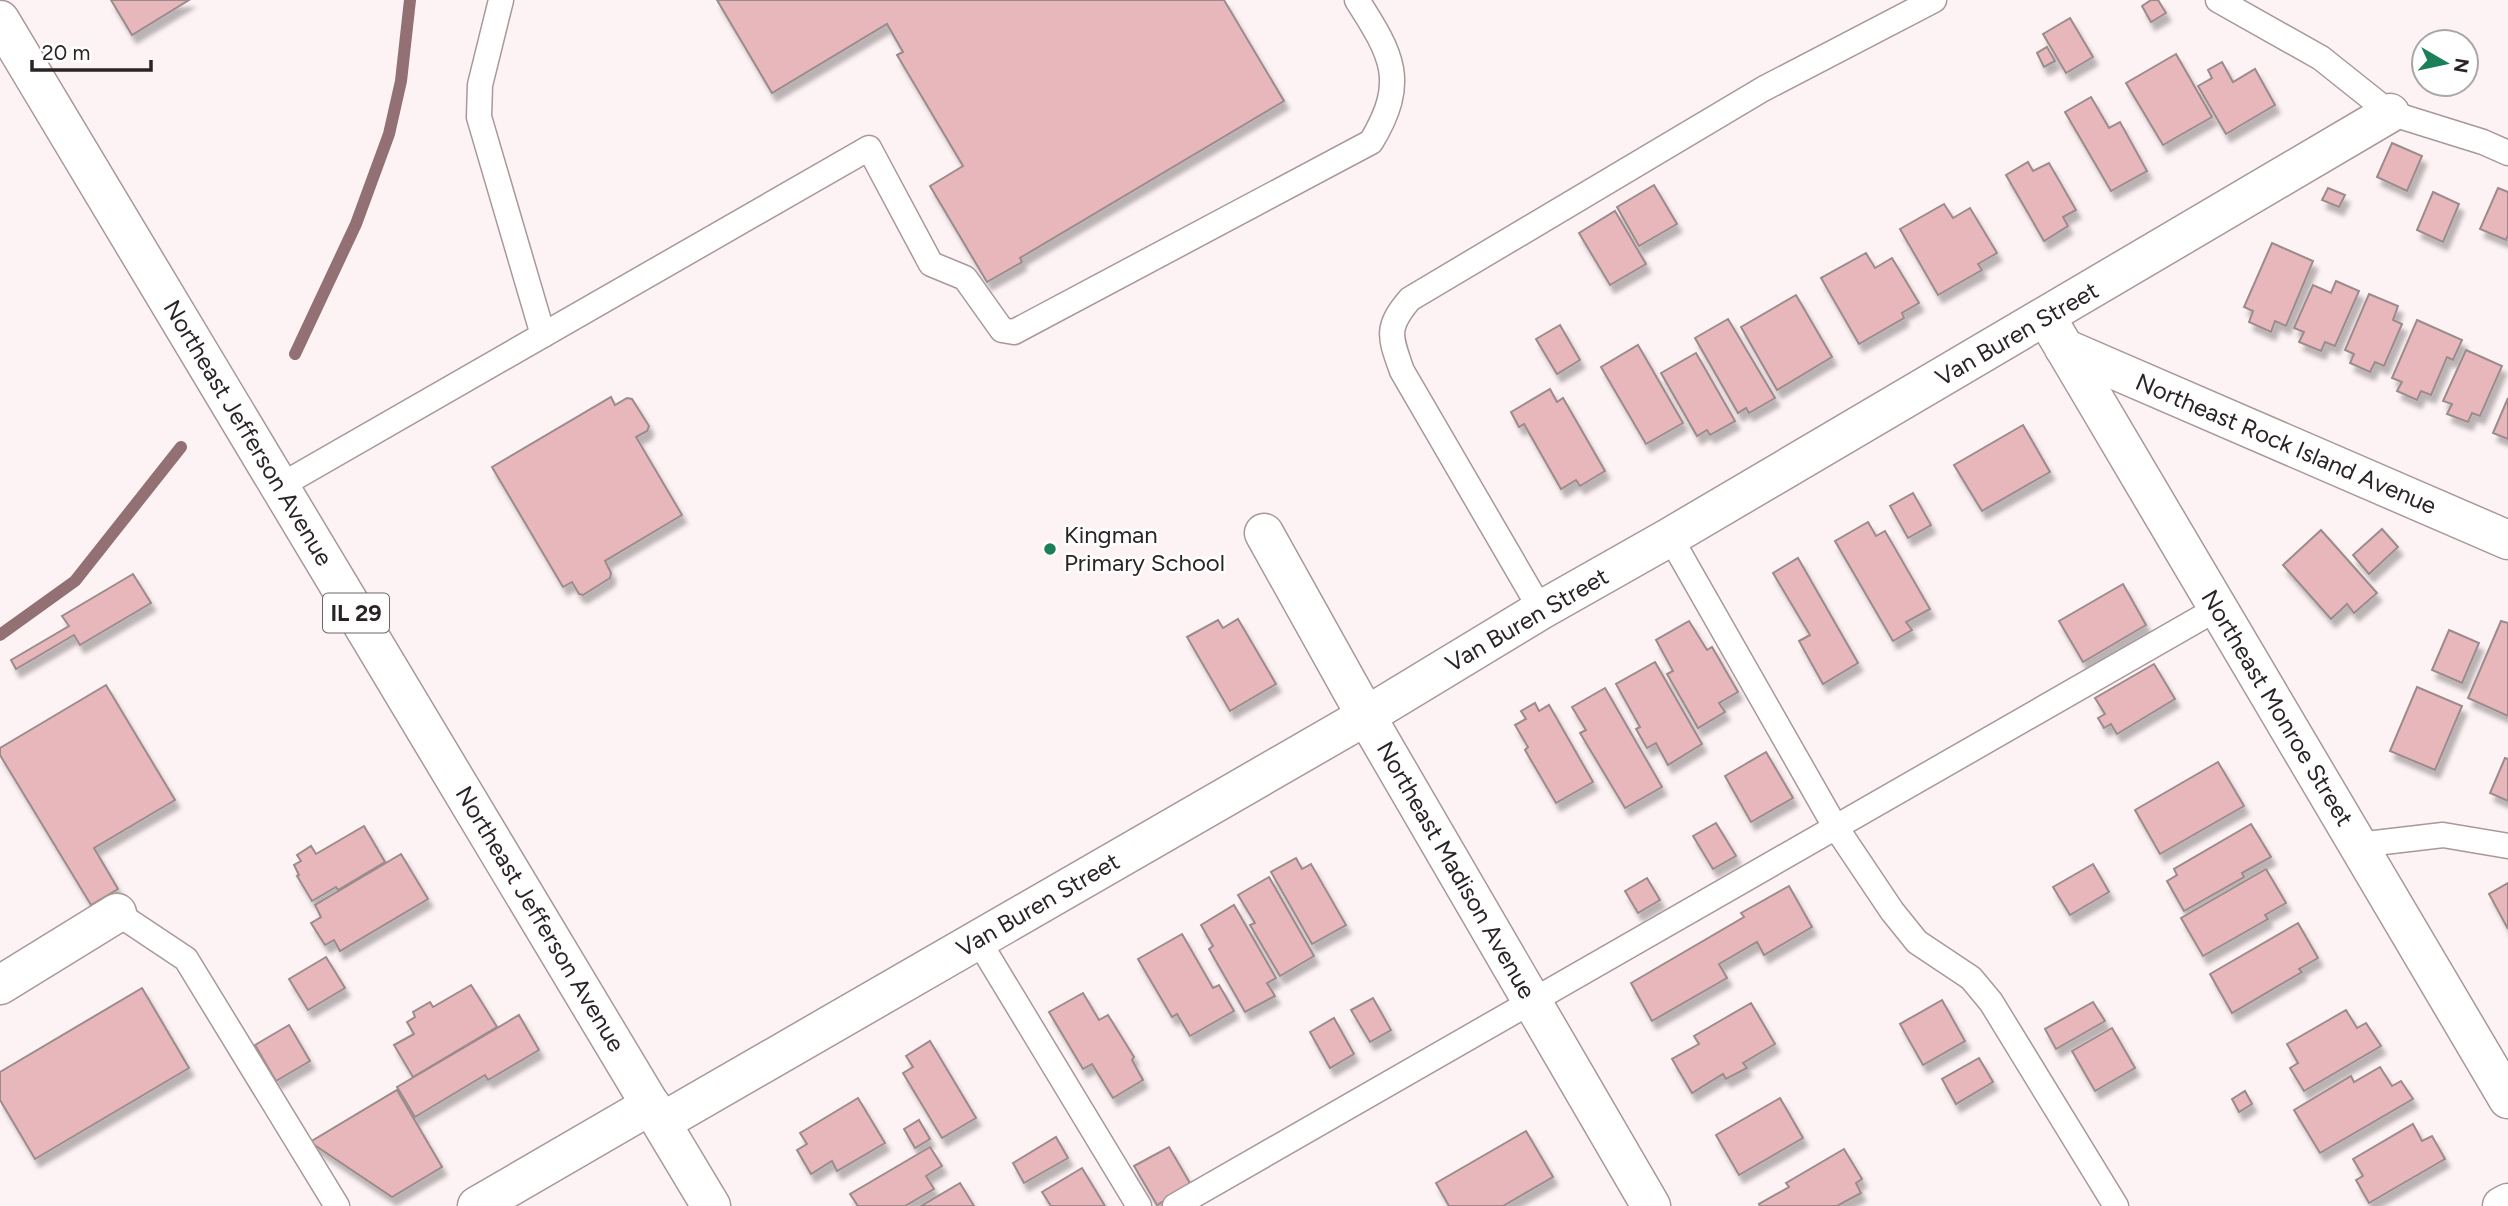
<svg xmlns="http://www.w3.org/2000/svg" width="2508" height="1206" viewBox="0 0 2508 1206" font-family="Figtree,sans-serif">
  <defs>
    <filter id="shadow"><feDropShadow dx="4.5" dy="8" stdDeviation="2" flood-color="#0004"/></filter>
  </defs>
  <rect width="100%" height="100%" fill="#fef3f4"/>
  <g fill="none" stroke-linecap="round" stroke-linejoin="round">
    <g stroke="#927074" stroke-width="12">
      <polyline points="295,354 356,224 389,134 401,81 410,0"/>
      <polyline points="0,635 75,581 181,447"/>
    </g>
  </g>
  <g fill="#e7b7bc" stroke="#9b8b8c" stroke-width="2" filter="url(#shadow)">
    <polygon points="111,0 189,0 132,35"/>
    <polygon points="717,0 1224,0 1284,101 1020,258 1022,262 987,282 930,186 963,166 897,55 903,52 887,24 772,93"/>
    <polygon points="2151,0 2158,0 2166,13 2151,22 2142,6"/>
    <polygon points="2070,18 2093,57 2066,73 2043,34"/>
    <polygon points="2047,47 2055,61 2044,67 2037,53"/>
    <polygon points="2176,54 2212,117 2163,145 2126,83"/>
    <polygon points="2222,62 2233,82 2255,69 2275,105 2226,134 2198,86 2212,78 2208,70"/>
    <polygon points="2091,97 2109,128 2120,122 2147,171 2111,191 2065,112"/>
    <polygon points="2392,143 2422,156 2407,191 2377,177"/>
    <polygon points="2028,162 2033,171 2049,163 2076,210 2063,217 2068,226 2044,241 2006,175"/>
    <polygon points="1654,185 1677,224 1639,246 1617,207"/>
    <polygon points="2328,188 2345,195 2339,207 2322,200"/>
    <polygon points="2498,188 2508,192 2508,235 2506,240 2480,229"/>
    <polygon points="2433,192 2459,204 2443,242 2417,230"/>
    <polygon points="1944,204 1953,218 1970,208 1997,253 1978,264 1982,270 1938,295 1900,229"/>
    <polygon points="1615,211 1646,264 1610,285 1579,233"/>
    <polygon points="2272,243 2313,261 2286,326 2275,321 2271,332 2249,322 2253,311 2244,307"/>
    <polygon points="1866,253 1875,268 1892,258 1919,303 1902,313 1904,318 1859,344 1821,278"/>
    <polygon points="2336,281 2359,291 2335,346 2325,342 2321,351 2299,342 2304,332 2294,328 2313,285 2331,293"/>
    <polygon points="2369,294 2398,306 2393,320 2402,324 2384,366 2375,362 2370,372 2350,363 2354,354 2345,350"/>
    <polygon points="1796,295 1832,357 1777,390 1741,327"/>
    <polygon points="1728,319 1775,398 1749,413 1746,408 1738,413 1695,338"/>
    <polygon points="2417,320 2462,340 2453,360 2447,357 2431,395 2421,391 2417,400 2397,391 2402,382 2392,378"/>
    <polygon points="1560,325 1580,360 1557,374 1536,339"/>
    <polygon points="1638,345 1683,423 1646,444 1601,367"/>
    <polygon points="2466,350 2502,366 2480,416 2472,413 2468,422 2447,414 2452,404 2443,401"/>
    <polygon points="1696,353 1735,421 1710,435 1707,430 1697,436 1661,373"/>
    <polygon points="1550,389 1557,402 1563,398 1605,471 1580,486 1576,480 1561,489 1524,424 1519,427 1511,412"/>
    <polygon points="611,397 615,405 627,398 632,399 649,426 647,431 636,437 682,515 605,561 611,573 610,578 583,595 579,594 572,582 563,587 492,467"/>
    <polygon points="2508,398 2508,439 2493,433"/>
    <polygon points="2023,425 2050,472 1982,511 1954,465"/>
    <polygon points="1913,493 1931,525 1908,538 1890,506"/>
    <polygon points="1868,522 1876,536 1885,531 1930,609 1906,622 1912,630 1893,641 1835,541"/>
    <polygon points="2382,529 2398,547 2369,574 2353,555"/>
    <polygon points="2321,530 2377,593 2354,613 2347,604 2331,619 2283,565"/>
    <polygon points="1798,558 1858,663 1823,684 1799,641 1810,635 1773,573"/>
    <polygon points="133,574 151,603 80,645 74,635 16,669 11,660 69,626 62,616"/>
    <polygon points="2123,584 2146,625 2083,662 2059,621"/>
    <polygon points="1238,619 1276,684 1230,711 1187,637 1218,620 1223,628"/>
    <polygon points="1689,621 1707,650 1712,647 1738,692 1719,703 1725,712 1698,728 1667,674 1673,671 1656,640"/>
    <polygon points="2501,621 2508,623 2508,716 2468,698"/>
    <polygon points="2449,630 2479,643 2462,683 2432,670"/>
    <polygon points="1655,662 1702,744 1668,765 1656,743 1647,748 1636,729 1640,727 1616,684"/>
    <polygon points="2154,664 2175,699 2117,734 2111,724 2104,728 2098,718 2105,714 2095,698"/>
    <polygon points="106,685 175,800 94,848 118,889 91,905 0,755 0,748"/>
    <polygon points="2417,687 2462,706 2435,770 2390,751"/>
    <polygon points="1605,688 1662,787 1625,808 1580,733 1586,730 1572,707"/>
    <polygon points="1535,703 1539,711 1549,705 1593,782 1556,803 1525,750 1528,747 1515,725 1526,719 1521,711"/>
    <polygon points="1766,752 1793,798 1751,822 1725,776"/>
    <polygon points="2505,758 2508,759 2508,801 2490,793"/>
    <polygon points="2218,762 2244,806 2160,854 2135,810"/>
    <polygon points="1716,823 1736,856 1713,869 1693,836"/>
    <polygon points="2251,824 2271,857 2242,873 2244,877 2184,911 2167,881 2177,875 2174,869"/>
    <polygon points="364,826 385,862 338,890 336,887 312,901 297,876 299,875 294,865 301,861 297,855 311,846 316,854"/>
    <polygon points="401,854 428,899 340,951 334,940 325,945 311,923 321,917 315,905"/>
    <polygon points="1296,858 1302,869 1311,864 1346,925 1312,944 1271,872"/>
    <polygon points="2093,864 2109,892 2070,915 2053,887"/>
    <polygon points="2266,869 2286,903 2265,915 2268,919 2203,956 2181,918"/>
    <polygon points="1269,877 1314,956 1280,976 1250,925 1255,923 1238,895"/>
    <polygon points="1647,878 1660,900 1638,913 1625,891"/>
    <polygon points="2508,883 2508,929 2489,894"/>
    <polygon points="1789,886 1812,927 1764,955 1757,942 1719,964 1727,978 1652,1021 1631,983 1744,917 1741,913"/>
    <polygon points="1234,905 1276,978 1267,983 1275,996 1245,1012 1209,949 1213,946 1201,925"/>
    <polygon points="2298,923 2318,958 2299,969 2302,972 2232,1013 2210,974"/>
    <polygon points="1182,934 1213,988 1219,985 1234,1011 1190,1036 1177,1014 1172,1017 1138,959"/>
    <polygon points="326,957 345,988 308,1010 289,979"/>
    <polygon points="471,985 497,1027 413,1077 394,1045 414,1034 407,1022 415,1017 413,1012 430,1002 433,1007"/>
    <polygon points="142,988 189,1068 35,1159 0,1100 0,1072"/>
    <polygon points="1083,993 1099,1020 1108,1015 1134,1057 1132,1060 1143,1080 1113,1098 1092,1064 1083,1069 1049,1012"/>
    <polygon points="1373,998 1391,1030 1370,1042 1351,1010"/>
    <polygon points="1942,1000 1965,1041 1923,1065 1900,1024"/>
    <polygon points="2093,1002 2105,1021 2056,1049 2045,1029"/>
    <polygon points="1751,1003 1775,1044 1743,1063 1747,1068 1726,1079 1723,1074 1692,1093 1672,1059 1699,1044 1694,1036"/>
    <polygon points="2346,1010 2357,1028 2366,1023 2381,1046 2304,1091 2290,1068 2298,1063 2287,1044"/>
    <polygon points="519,1015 539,1050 488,1080 485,1075 415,1117 397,1087"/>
    <polygon points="1334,1018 1354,1054 1330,1068 1310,1032"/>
    <polygon points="289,1025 310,1061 276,1081 255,1045"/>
    <polygon points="2112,1028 2135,1068 2095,1091 2072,1051"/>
    <polygon points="930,1041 976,1118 942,1138 903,1073 913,1067 906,1056"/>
    <polygon points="1979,1058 1993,1082 1956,1104 1942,1079"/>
    <polygon points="2380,1067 2392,1086 2401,1081 2413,1099 2320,1153 2294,1110 2351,1076 2354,1082"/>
    <polygon points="397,1090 442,1167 392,1197 310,1142"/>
    <polygon points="2245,1091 2252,1104 2239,1112 2232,1099"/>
    <polygon points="858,1098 885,1143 837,1171 832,1161 811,1174 797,1150 807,1144 800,1133"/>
    <polygon points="1780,1098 1803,1138 1739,1175 1716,1135"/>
    <polygon points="919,1120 930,1139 915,1148 904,1129"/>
    <polygon points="2413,1124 2422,1141 2432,1136 2445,1159 2369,1203 2356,1180 2363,1176 2353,1159"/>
    <polygon points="1526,1131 1553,1177 1503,1206 1449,1206 1436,1183"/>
    <polygon points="1056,1137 1068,1158 1024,1183 1013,1163"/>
    <polygon points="930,1147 942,1166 926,1176 934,1189 905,1206 858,1206 850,1194"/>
    <polygon points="1169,1147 1191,1185 1157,1205 1134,1166"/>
    <polygon points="1844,1149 1862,1179 1856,1183 1861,1193 1837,1206 1760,1206 1759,1204 1789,1187 1786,1183"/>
    <polygon points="1082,1168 1105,1206 1051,1206 1042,1192"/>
    <polygon points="960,1183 974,1206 921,1206"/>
  </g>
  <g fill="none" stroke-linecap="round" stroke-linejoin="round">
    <g stroke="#a89899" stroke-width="27">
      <g id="service">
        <polyline points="501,0 480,85 479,117 543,335"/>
        <polyline points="2218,0 2321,58 2390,113 2483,142 2508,153"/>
        <path d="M280,486l589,-338 62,116 34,14 37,52 12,2 357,-190c37,-61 21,-87 -14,-142"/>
        <polyline points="1670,537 1833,823 1892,911 1917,942 1971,978 1991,1002 2116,1206"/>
        <path d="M1541,610l-139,-239c-12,-34 -17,-43 8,-72l353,-210 171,-89"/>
        <polyline points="2358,845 2443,835 2508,846"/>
        <polyline points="117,913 186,959 337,1206"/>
        <polyline points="978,940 1139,1206"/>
        <polyline points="1175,1206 2218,608"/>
      </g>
    </g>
    <g stroke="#a89899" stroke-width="41">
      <g id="minor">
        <polyline points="2046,317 2508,1099"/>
        <polyline points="2064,348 2508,540"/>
        <polyline points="1264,533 1366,716 1651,1206"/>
        <polyline points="0,985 117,913"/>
        <polyline points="662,1122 1366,716 1541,610 1670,537 2390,113"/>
        <polyline points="477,1206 651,1105"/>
        <polyline points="2502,1206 2508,1203"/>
      </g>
    </g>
    <g stroke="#a89899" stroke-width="41">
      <polyline id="primary" points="0,20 711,1206"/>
    </g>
    <use href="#service" stroke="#fff" stroke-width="24"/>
    <use href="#minor" stroke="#fff" stroke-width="38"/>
    <use href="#primary" stroke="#fff" stroke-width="38"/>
  </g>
  <circle fill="#1d7f57" stroke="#fff" stroke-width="2.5" cx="1050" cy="549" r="7"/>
  <g text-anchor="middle" stroke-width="5" stroke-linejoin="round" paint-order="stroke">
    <rect fill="#fff" stroke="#6a6666" stroke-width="2" x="323" y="593.5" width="66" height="39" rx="5"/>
    <g font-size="23" font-weight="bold" fill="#2a2425">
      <text x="356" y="621">IL 29</text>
    </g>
    <g font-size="24" fill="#2a2425" stroke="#fff">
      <text transform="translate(2017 334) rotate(-30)" y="8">Van Buren Street</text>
      <text transform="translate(248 433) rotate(59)" y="8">Northeast Jefferson Avenue</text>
      <text transform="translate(2286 444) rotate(23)" y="8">Northeast Rock Island Avenue</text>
      <text transform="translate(1527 620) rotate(-30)" y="8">Van Buren Street</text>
      <text transform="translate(2277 708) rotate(59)" y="8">Northeast Monroe Street</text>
      <text transform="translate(1456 870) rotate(60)" y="8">Northeast Madison Avenue</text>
      <text transform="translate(1038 905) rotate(-30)" y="8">Van Buren Street</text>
      <text transform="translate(540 919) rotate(59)" y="8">Northeast Jefferson Avenue</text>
    </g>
    <g font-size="24" fill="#2a2425" stroke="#fff" text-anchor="start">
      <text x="1064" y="543">Kingman<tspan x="1064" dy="28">Primary School</tspan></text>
    </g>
  </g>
  <g transform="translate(2445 63) rotate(99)"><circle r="33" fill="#ffffff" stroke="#aaa7a8" stroke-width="2"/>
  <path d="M0-5L12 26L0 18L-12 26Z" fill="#1d7f57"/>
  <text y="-10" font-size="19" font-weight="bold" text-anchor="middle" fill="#2a2425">N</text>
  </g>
  <path d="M32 60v10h119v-10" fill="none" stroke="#2a2425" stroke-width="3.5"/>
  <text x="42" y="60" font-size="21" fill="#2a2425" stroke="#ffffff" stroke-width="5" paint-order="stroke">20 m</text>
</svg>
